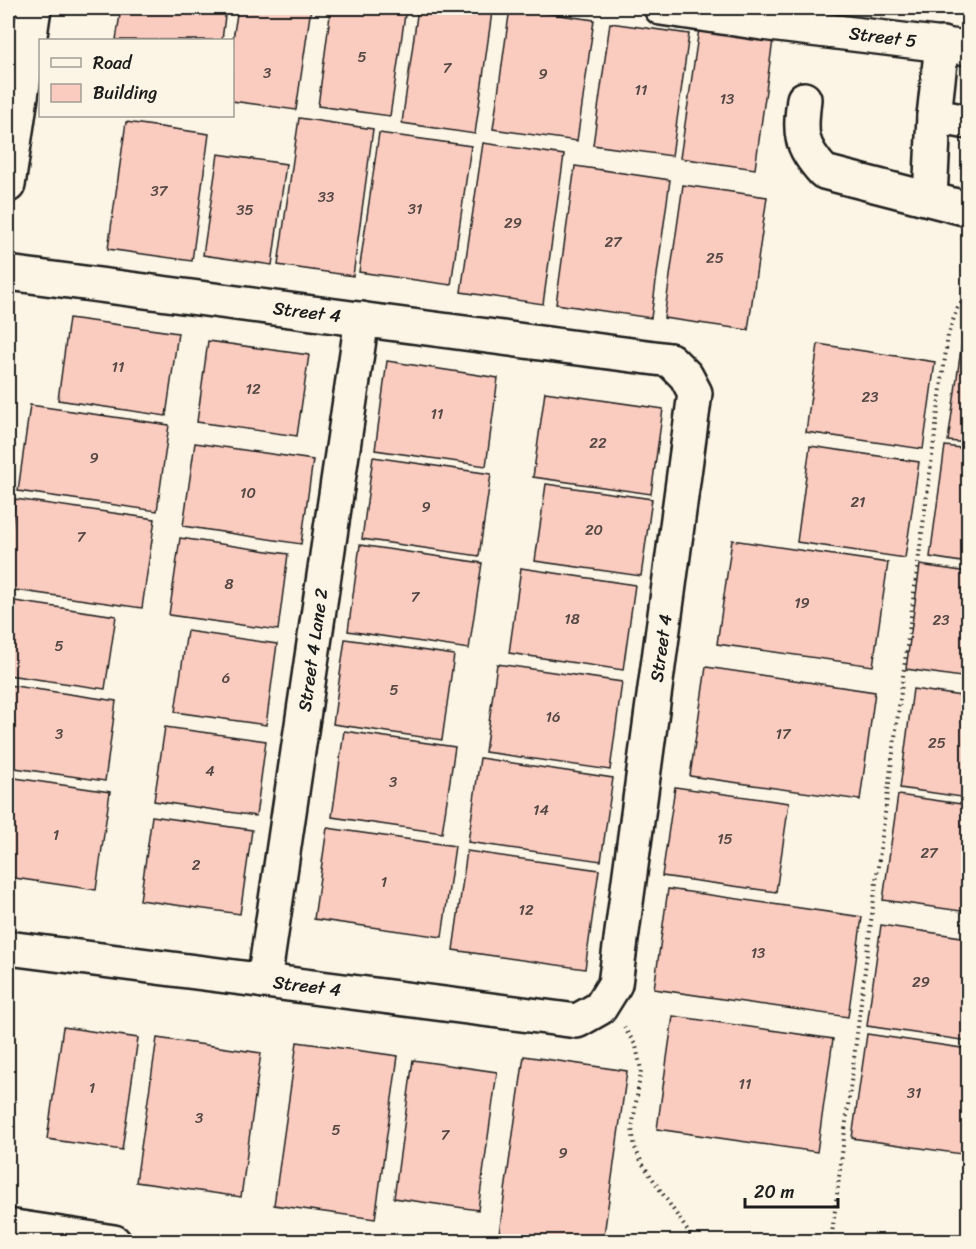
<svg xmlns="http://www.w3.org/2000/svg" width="976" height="1249" viewBox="0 0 976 1249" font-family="Sriracha,sans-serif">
  <rect width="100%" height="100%" fill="#fcf5e5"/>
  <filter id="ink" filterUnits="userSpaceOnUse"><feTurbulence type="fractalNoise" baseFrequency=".0167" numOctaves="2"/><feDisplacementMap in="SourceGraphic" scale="12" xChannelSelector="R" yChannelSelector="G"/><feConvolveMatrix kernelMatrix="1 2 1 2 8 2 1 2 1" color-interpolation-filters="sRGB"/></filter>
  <g filter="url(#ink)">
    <g fill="#facbbf" stroke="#1c1c1c" stroke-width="1.5">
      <polygon points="121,8 226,8 222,40 116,40"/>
      <polygon points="238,8 311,8 296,110 232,101 232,45"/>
      <polygon points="331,8 406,8 390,116 318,106"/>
      <polygon points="418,8 459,8 492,12 475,134 402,123"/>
      <polygon points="510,8 594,20 577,141 493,129"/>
      <polygon points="610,23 689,34 672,156 593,145"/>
      <polygon points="699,29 773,40 755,169 680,158"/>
      <polygon points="299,118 373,129 353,276 278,265"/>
      <polygon points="126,122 209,134 192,261 108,249"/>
      <polygon points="379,133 471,146 451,285 359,272"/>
      <polygon points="483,143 564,155 543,304 461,292"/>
      <polygon points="218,154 286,164 272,265 203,255"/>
      <polygon points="575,166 670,180 651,318 556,304"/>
      <polygon points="683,185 767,197 748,330 664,318"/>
      <polygon points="69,318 178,333 166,416 58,400"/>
      <polygon points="963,335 968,336 968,443 948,441"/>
      <polygon points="208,341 309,355 297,436 197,422"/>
      <polygon points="818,344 935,362 923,449 806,432"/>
      <polygon points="387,361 498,378 486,466 375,450"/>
      <polygon points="545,392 663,409 651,494 533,477"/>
      <polygon points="30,405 169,425 157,511 18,491"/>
      <polygon points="195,443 313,460 301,544 183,526"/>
      <polygon points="810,446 919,462 905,558 797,542"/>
      <polygon points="945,446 968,449 968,563 930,557"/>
      <polygon points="373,457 491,474 479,556 362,539"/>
      <polygon points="546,484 652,499 641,576 535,561"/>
      <polygon points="15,499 155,519 142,608 8,589 8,555"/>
      <polygon points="180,538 288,554 278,630 169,615"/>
      <polygon points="732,540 888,563 873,666 717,644"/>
      <polygon points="360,545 482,563 469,649 348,631"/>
      <polygon points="920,565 968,572 968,678 906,669"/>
      <polygon points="521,568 635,585 623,670 509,653"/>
      <polygon points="8,600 116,616 105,689 8,675"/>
      <polygon points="187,631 277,644 266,725 175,712"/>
      <polygon points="345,639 454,655 442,740 333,724"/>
      <polygon points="497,664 622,682 610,770 485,752"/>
      <polygon points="706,667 875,692 860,800 690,776"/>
      <polygon points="8,685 116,701 105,781 8,767"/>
      <polygon points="913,689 968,697 968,798 900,788"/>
      <polygon points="165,727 266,741 256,816 154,801"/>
      <polygon points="344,731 455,747 442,833 332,817"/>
      <polygon points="480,758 613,778 601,861 468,842"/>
      <polygon points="8,777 110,792 96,890 8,877"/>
      <polygon points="675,787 789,803 776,892 662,876"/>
      <polygon points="898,795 968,805 968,912 883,900"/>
      <polygon points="152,816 252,830 240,914 140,900"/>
      <polygon points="327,828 455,846 442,937 314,919"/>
      <polygon points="467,851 599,870 585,969 453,950"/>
      <polygon points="668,889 862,917 848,1017 654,989"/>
      <polygon points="881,925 968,938 968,1041 867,1026"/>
      <polygon points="673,1016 833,1039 817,1152 657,1129"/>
      <polygon points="63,1027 138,1038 122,1150 47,1139"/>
      <polygon points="867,1034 968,1049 968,1155 852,1138"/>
      <polygon points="157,1038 261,1053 241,1197 136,1182"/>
      <polygon points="297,1042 398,1056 375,1219 274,1205"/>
      <polygon points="524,1056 627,1071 603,1242 548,1242 499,1234"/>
      <polygon points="413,1060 497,1072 478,1210 394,1198"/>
    </g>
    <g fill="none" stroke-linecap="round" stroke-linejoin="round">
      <g stroke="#1c1c1c" stroke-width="38">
        <g id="minor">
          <polyline points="661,8 762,23 968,48"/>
          <path d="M804,99c-4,34 -5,46 20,73l144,37"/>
          <polyline points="934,116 968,122"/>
          <polyline points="8,185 34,8"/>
          <polyline points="930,198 934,116 942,44"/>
          <polyline points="8,273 670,360 686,376 695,393 615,984 600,1008 577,1021 8,948"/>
          <polyline points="264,981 362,319"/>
          <polyline points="8,1226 114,1242"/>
        </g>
      </g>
      <g stroke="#1c1c1c" stroke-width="4" stroke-dasharray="1.5 4.5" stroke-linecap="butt">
        <polyline points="624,1027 636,1046 641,1070 632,1129 635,1148 642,1163 695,1242"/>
        <polyline points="831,1242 877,874 948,335 957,309 968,292"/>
      </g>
      <use href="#minor" stroke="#fcf5e5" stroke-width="33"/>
    </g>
  </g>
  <g text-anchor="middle" stroke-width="4.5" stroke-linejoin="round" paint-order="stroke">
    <g font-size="15" fill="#544845">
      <text x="362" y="62">5</text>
      <text x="447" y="73">7</text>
      <text x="267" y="78">3</text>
      <text x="543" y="79">9</text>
      <text x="641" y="95">11</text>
      <text x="727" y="104">13</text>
      <text x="159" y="196">37</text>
      <text x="326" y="202">33</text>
      <text x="415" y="214">31</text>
      <text x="245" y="215">35</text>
      <text x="513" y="228">29</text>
      <text x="613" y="247">27</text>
      <text x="715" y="263">25</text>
      <text x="118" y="372">11</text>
      <text x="253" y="394">12</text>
      <text x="870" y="402">23</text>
      <text x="437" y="419">11</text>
      <text x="598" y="448">22</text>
      <text x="94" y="463">9</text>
      <text x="248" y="498">10</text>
      <text x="858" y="507">21</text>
      <text x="426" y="512">9</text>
      <text x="594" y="535">20</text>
      <text x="81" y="542">7</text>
      <text x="229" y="589">8</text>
      <text x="415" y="602">7</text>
      <text x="802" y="608">19</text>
      <text x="572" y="624">18</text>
      <text x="941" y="625">23</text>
      <text x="59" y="651">5</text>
      <text x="226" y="683">6</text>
      <text x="394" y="695">5</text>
      <text x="553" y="722">16</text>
      <text x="59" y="739">3</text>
      <text x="783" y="739">17</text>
      <text x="937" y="748">25</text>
      <text x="210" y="776">4</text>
      <text x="393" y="787">3</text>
      <text x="541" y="815">14</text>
      <text x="56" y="840">1</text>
      <text x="725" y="844">15</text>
      <text x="929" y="858">27</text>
      <text x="196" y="870">2</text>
      <text x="384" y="887">1</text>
      <text x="526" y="915">12</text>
      <text x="758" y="958">13</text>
      <text x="921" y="987">29</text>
      <text x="745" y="1089">11</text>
      <text x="92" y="1093">1</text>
      <text x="914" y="1098">31</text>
      <text x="199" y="1123">3</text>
      <text x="336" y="1135">5</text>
      <text x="445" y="1140">7</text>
      <text x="563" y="1158">9</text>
    </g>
    <g font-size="18" fill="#1c1c1c" stroke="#fcf5e5">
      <text transform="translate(883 37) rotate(7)" y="6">Street 5</text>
      <text transform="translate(307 312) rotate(7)" y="6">Street 4</text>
      <text transform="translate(661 648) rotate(-82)" y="6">Street 4</text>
      <text transform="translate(313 650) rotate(-82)" y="6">Street 4 Lane 2</text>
      <text transform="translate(307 986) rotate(7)" y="6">Street 4</text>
    </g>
  </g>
  <rect width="976" height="1249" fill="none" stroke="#fcf5e5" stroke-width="30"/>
  <rect x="15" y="15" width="946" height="1219" fill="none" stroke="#1c1c1c" stroke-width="2" filter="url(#ink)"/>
  <rect x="39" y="39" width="195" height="78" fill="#fcf5e5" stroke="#a29e95" stroke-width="1.5"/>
  <rect x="51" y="58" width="30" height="9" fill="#fcf5e5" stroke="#a29e95" stroke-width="1.5"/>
  <text x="93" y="69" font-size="18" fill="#1c1c1c">Road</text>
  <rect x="51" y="84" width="30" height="18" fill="#facbbf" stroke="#a29e95" stroke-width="1.5"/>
  <text x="93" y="99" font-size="18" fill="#1c1c1c">Building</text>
  <path d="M745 1198v9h93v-9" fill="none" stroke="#1c1c1c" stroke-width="3"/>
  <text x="754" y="1198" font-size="18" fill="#1c1c1c" stroke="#fcf5e5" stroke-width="4.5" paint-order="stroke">20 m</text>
</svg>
